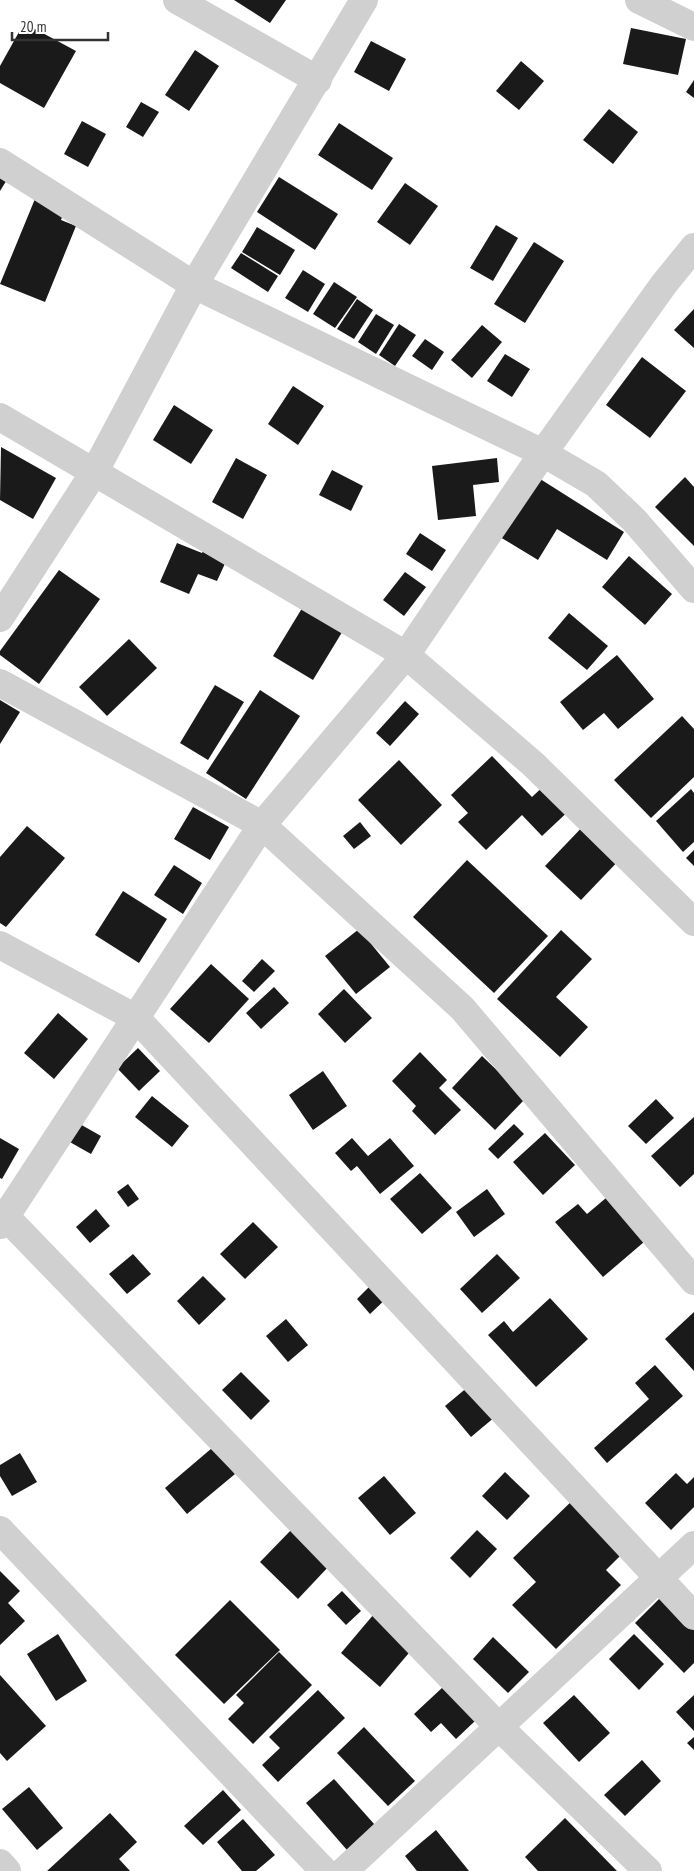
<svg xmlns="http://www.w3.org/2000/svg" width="694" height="1871" viewBox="0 0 694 1871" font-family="'PT Sans Narrow',sans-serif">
  <rect width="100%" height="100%" fill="#fff"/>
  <g fill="#1a1a1a">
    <polygon points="234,0 286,0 270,23"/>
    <polygon points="24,23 76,51 44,108 0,83 0,66"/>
    <polygon points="631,28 686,39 678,75 623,64"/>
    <polygon points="371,41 406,59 389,91 354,72"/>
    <polygon points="195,50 219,66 189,111 165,95"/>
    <polygon points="521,61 544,81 519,110 496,91"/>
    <polygon points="694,80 694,98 686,92"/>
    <polygon points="141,102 159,112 143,137 126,127"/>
    <polygon points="609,109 638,132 613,164 583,140"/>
    <polygon points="82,121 106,134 88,167 64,154"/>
    <polygon points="339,123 393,158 372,190 318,155"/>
    <polygon points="0,173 8,178 0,191"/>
    <polygon points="279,177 338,214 315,250 257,212"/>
    <polygon points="405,183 438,206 410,245 377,222"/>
    <polygon points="37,194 66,206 61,220 76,226 45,302 0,284"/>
    <polygon points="496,225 518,238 493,281 470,268"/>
    <polygon points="257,227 295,250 280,275 242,252"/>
    <polygon points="534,242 564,261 525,323 494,304"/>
    <polygon points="241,253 278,276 268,292 231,268"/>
    <polygon points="303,270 325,284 308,312 285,298"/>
    <polygon points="334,282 357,297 335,328 313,314"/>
    <polygon points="357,299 373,310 354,339 337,329"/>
    <polygon points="694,309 694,348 674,330"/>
    <polygon points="376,314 394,325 376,354 358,342"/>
    <polygon points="399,324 416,335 395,366 379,355"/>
    <polygon points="482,325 502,342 472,378 451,360"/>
    <polygon points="425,339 444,352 432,370 412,356"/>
    <polygon points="505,354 530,369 512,397 487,381"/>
    <polygon points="642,357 686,391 650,438 606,405"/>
    <polygon points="293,386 324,406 298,445 268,424"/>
    <polygon points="174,405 213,430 191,464 153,440"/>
    <polygon points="1,447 56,478 33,519 0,500"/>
    <polygon points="236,458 267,475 243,519 212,502"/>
    <polygon points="497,458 499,482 473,485 476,516 438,520 432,466"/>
    <polygon points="332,470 363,486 351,511 319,495"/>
    <polygon points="537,477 624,532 607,560 557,529 538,560 500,537"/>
    <polygon points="685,477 694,487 694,546 655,507"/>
    <polygon points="420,533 446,550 432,571 406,554"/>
    <polygon points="177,543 202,553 205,547 228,557 217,581 198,574 189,594 160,582"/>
    <polygon points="629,556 672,594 645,625 602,587"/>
    <polygon points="59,570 100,599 39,684 0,655 0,651"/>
    <polygon points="405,572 426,587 404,616 383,600"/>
    <polygon points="304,605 344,629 313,680 273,656"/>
    <polygon points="569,613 608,646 587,670 548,638"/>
    <polygon points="129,639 157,668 107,716 79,687"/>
    <polygon points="617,655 654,699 618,729 604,713 583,730 560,702"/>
    <polygon points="215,685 244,702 208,760 180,743"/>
    <polygon points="260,690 300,716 246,799 206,773"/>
    <polygon points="0,700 20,712 0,744"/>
    <polygon points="405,701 419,714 390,746 376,733"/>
    <polygon points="682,716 694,729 694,777 651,818 614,780"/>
    <polygon points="492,756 532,797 549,781 574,806 542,836 522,815 486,850 458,822 468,813 451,795"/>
    <polygon points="399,760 442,805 401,845 358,800"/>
    <polygon points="691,789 694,793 694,842 683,852 656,821"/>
    <polygon points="193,807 229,827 210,860 174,839"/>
    <polygon points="588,821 624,855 581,900 545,866"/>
    <polygon points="360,822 371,836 354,849 343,836"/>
    <polygon points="27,826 65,858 6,927 0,923 0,857"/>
    <polygon points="694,850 694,866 686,858"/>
    <polygon points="467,860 548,936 494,993 413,917"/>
    <polygon points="174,865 202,883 183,914 154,895"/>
    <polygon points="123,891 167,919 139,963 95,935"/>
    <polygon points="359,929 390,967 356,994 325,956"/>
    <polygon points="561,930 592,959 556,997 588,1027 560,1057 497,999"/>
    <polygon points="262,959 275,971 254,992 242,981"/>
    <polygon points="211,964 249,999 209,1043 170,1009"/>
    <polygon points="274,987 289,1003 261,1029 246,1013"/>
    <polygon points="344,989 372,1018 345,1043 318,1014"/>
    <polygon points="58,1013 88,1039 54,1079 24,1053"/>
    <polygon points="138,1048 160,1071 139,1091 117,1068"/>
    <polygon points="420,1052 447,1080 439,1088 461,1110 435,1135 412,1111 416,1106 392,1081"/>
    <polygon points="482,1056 526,1098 495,1130 452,1088"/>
    <polygon points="323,1071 347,1106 313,1130 289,1095"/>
    <polygon points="152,1096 189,1126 172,1147 135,1117"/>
    <polygon points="656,1099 674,1118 646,1144 628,1126"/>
    <polygon points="694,1117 694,1174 680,1187 651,1156"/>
    <polygon points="78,1123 101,1136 91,1154 68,1141"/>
    <polygon points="514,1124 524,1134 498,1159 488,1149"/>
    <polygon points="545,1133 575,1165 543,1195 513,1162"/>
    <polygon points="0,1138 19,1149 2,1179 0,1178"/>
    <polygon points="352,1138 368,1156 390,1138 414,1166 380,1194 357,1166 351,1171 335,1153"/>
    <polygon points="420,1173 452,1208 422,1234 390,1199"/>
    <polygon points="128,1184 139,1199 128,1207 117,1192"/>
    <polygon points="487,1189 505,1214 474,1237 456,1212"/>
    <polygon points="606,1198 644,1242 603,1277 555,1222 578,1204 587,1214"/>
    <polygon points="96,1209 110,1226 90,1243 76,1227"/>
    <polygon points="253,1222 278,1247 245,1279 220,1254"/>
    <polygon points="133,1254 151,1274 127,1294 109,1274"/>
    <polygon points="497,1254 520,1278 482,1313 460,1289"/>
    <polygon points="203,1276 226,1299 199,1325 177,1301"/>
    <polygon points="376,1280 390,1295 370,1314 357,1299"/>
    <polygon points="550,1298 588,1339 536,1387 488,1335 504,1321 513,1332"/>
    <polygon points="694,1312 694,1371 665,1339"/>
    <polygon points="286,1319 308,1345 288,1362 266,1336"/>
    <polygon points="655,1365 683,1396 607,1463 594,1448 649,1399 635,1383"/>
    <polygon points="241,1372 270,1401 251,1420 222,1390"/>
    <polygon points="469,1386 496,1416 471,1437 445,1406"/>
    <polygon points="212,1448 235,1474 187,1514 165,1488"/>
    <polygon points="20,1453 37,1482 12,1496 0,1476 0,1465"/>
    <polygon points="505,1472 530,1496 507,1520 482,1496"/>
    <polygon points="676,1473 687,1484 694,1477 694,1507 671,1530 645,1503"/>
    <polygon points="384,1476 416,1513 390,1535 358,1498"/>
    <polygon points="577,1496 628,1548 606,1570 621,1585 556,1649 512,1605 536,1582 513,1558"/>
    <polygon points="293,1528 330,1565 298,1599 260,1562"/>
    <polygon points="477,1530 497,1549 470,1578 450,1558"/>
    <polygon points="0,1571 20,1591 8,1603 25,1621 0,1645"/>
    <polygon points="342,1591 361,1611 346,1625 327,1605"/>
    <polygon points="663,1595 694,1627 694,1663 684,1673 635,1623"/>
    <polygon points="230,1600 280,1650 224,1704 175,1655"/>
    <polygon points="374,1614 414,1647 380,1687 341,1653"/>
    <polygon points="58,1634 87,1681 56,1701 27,1654"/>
    <polygon points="634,1634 664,1664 639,1690 609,1659"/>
    <polygon points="493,1637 529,1672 508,1693 473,1659"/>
    <polygon points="279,1652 312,1685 253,1744 228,1719 244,1703 236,1695"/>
    <polygon points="0,1675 46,1726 7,1761 0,1753"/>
    <polygon points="443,1687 475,1721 456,1739 441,1723 431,1732 414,1714"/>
    <polygon points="318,1690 345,1718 278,1782 262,1765 280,1748 269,1737"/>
    <polygon points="574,1695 610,1733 579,1762 543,1723"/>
    <polygon points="694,1695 694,1731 676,1712"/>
    <polygon points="364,1727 415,1781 388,1806 337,1753"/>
    <polygon points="694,1737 694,1750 687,1743"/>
    <polygon points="642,1760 661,1781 625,1816 604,1795"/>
    <polygon points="334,1779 375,1825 347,1850 306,1803"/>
    <polygon points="29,1787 63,1828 37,1850 2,1809"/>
    <polygon points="223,1790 241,1810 203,1845 184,1826"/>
    <polygon points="110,1813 137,1842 119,1859 130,1871 47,1871"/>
    <polygon points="565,1818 617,1871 538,1871 525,1857"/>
    <polygon points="243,1819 275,1855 256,1871 242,1871 217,1842"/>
    <polygon points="436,1830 469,1871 417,1871 405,1856"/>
  </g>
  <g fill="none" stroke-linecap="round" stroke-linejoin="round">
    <g stroke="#d0d0d0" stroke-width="28">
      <polyline points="177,0 318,80"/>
      <polyline points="639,0 694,27"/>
      <polyline points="0,162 194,285 543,453 596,484 634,520 694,589"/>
      <polyline points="0,417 406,655 533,764 694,922"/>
      <polyline points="0,618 95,471 194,285 364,0"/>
      <polyline points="0,683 262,825 462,1008 694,1281"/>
      <polyline points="0,945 136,1018 694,1616"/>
      <polyline points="0,1213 5,1216 499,1727 648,1871"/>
      <polyline points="0,1225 262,825 406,655 543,453 664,284 694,247"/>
      <polyline points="0,1530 324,1871"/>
      <polyline points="0,1863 7,1871"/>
      <polyline points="344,1871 694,1545"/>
    </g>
  </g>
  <path d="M12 32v8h96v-8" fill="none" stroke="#333333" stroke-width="2.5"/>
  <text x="20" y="32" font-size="15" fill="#333333" stroke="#ffffff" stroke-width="4" paint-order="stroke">20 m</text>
</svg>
